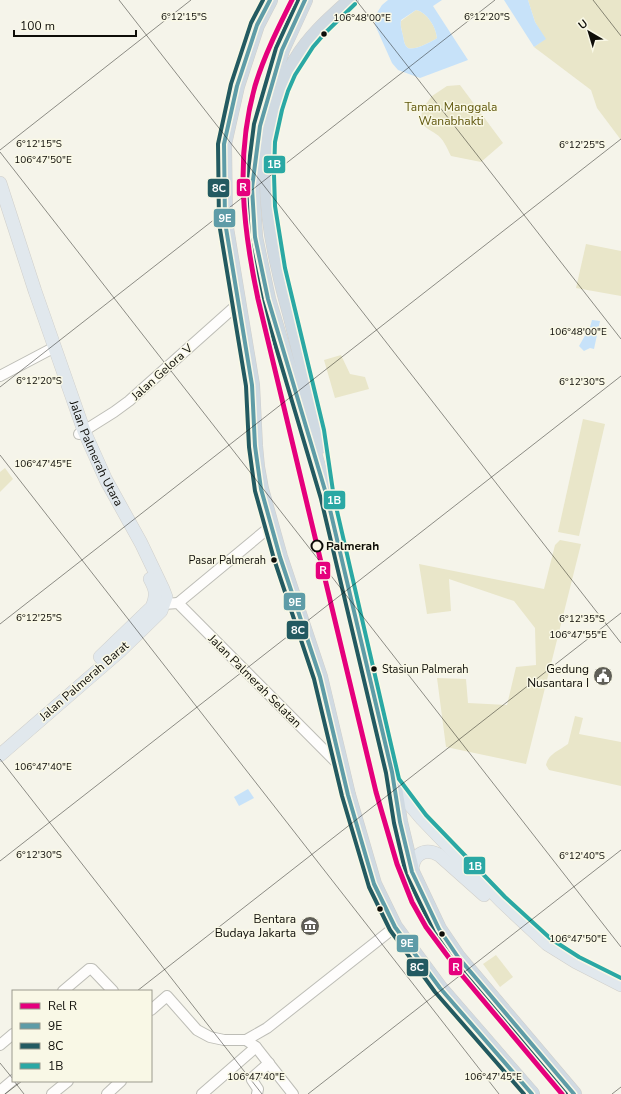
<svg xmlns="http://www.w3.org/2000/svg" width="621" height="1094" viewBox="0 0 621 1094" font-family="'Nunito Sans',sans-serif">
  <rect width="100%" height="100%" fill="#f5f4ea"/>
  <g fill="#e9e6c9">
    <polygon points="528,0 621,0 621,140 597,108 591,90 534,47 545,39 535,22"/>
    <path d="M416,10c11,2 20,17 21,28 -5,4 -24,13 -29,10 -4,-3 -4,-8 -5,-12 -1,-5 -3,-10 -2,-15z"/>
    <path d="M460,85l43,58 -22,19 -30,-6c-4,-8 -8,-18 -15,-22 -6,-4 -11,-6 -15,-12l1,-13 10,-13 15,-10z"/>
    <polygon points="586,244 621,251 621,296 576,288"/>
    <polygon points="341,355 350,374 365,377 369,389 335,398 324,360"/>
    <polygon points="583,419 605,424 579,536 558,532"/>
    <polygon points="5,468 13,479 0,492 0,472"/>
    <polygon points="560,540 581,544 526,764 446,747 437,678 466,679 468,703 507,705 516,667 536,665 535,628 514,601 449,579 451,611 427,614 419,564 544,589 555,545"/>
    <path d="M575,716l8,2 -4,16 42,8v44l-72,-16 -3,-5c2,-11 14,-15 22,-21z"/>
    <polygon points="496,955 513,977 500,987 483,964"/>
  </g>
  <g fill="#c7e2f9" fill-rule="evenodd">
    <path d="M388,0h54l-9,6 35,54 -48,18 -22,-8 -6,-7 -17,-38v-9l7,-11zM416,10c11,2 20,17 21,28 -5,4 -24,13 -29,10 -4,-3 -4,-8 -5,-12 -1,-5 -3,-10 -2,-16z"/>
    <polygon points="504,0 528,0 535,22 546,39 534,47"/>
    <polygon points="592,320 600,321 594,349 590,348 584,351 579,346 590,327"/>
    <polygon points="248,789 254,798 239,806 234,797"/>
  </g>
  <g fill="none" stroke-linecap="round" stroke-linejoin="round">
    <g stroke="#bdbdb6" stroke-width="12">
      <g id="minor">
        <polyline points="0,376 55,347"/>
        <polyline points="79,434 114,412 129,401 239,303"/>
        <polyline points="178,603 271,526"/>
        <polyline points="164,604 178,603 340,766"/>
        <polyline points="63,991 89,969 92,969 113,991"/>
        <polyline points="151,1010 167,996 197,1030 210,1037 224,1040 246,1040 267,1028 395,927"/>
        <polyline points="246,1040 256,1047 293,1094"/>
        <polyline points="0,1045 13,1034"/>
        <polyline points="0,1091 13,1080"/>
        <polyline points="52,1094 68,1081"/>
        <polyline points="107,1094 121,1081"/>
        <polyline points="202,1094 256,1047"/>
        <polyline points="257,1094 258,1089 252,1080 253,1077 269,1063"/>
      </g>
    </g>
    <g stroke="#d0cfcb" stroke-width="14">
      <g id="major">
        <path id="s1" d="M0,183l35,108 49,140 22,49 35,63 22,46 3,8 -5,14 -41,40 -120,104"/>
        <path d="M100,657l52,-50c5,-12 4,-17 -2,-28"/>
        <polyline points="394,782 411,806 422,819 501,901 547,944 576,962 621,985"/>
        <path d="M412,872c0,-17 12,-25 27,-17l45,40"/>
      </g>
    </g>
    <g stroke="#d0cfcb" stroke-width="16">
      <g id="highway">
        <polyline points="270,0 257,25 237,86 224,144 225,222 252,385 255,446 257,467 261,489 280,557 320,677 348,795 374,884 395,927 440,988 532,1094"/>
        <polyline points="305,0 282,50 260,126 252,188 255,237 268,299 327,497 392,772 400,822 412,872 439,929 458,957 574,1094"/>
        <path d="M320,446l-3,-24c-9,-36 -18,-72 -27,-109 -4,-14 -8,-29 -11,-44 -16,-66 -20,-150 17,-209 14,-24 35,-42 55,-60"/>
      </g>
    </g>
    <use href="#minor" stroke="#fefdfc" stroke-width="10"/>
    <use href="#major" stroke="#e1e8ed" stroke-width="13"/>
    <use href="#highway" stroke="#d0dae2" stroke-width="15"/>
    <g stroke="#f9f8e6" stroke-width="7">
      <g id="bus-1">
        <polyline points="270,0 257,25 237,86 224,144 225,222 252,385 255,446 261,489 280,557 320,677 348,795 374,884 395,927 440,988 532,1094"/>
        <polyline points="305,0 282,50 260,126 252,188 255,237 268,299 327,497 392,772 400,822 412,872 439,929 458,957 574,1094"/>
      </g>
    </g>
    <g stroke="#f9f8e6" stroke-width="7">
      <g id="bus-2">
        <polyline points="263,0 251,23 231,84 218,144 219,223 246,386 249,447 255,491 274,559 314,679 342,796 369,887 390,930 435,992 524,1094"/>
        <polyline points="298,0 276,48 254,124 246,187 249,238 262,300 321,499 386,773 394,823 406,874 434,932 453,960 566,1094"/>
      </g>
    </g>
    <g stroke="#f9f8e6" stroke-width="7">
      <polyline id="bus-3" points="355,4 325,33 313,47 295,75 288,91 282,110 275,142 274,175 275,206 285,268 324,430 334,498 399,779 426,815 505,897 551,939 579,957 621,978"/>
    </g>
    <use href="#bus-1" stroke="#5e9ca7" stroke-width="4"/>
    <use href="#bus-2" stroke="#235a61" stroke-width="4"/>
    <use href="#bus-3" stroke="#2aa8a4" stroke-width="4"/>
    <g stroke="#f9f8e6" stroke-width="8">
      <path id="rail-1" d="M292,0c-14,28 -28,56 -37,86 -20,71 -12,142 3,213l118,493 21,72 15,38 14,25 35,47 101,120"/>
    </g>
    <use href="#rail-1" stroke="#e5007d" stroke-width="5"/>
  </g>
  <path fill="none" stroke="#0e0d08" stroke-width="1" stroke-opacity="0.45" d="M119,0l502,643M356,0l265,339M593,0l28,36M0,150l191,-150M0,152l621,795M0,387l495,-387M0,455l499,639M0,624l621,-485M0,759l262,335M0,861l621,-485M137,991l484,-378M0,1063l13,16M14,1081l10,13M5,1094l17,-13M308,1094l313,-244M612,1094l9,-7"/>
  <defs>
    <g id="civic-disc" transform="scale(1)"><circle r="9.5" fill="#5f5e57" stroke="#f9f8e6"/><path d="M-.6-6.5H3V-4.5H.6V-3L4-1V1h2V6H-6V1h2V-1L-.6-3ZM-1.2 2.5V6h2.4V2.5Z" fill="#fff"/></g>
    <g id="museum-disc" transform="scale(1)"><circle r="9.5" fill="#5f5e57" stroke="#f9f8e6"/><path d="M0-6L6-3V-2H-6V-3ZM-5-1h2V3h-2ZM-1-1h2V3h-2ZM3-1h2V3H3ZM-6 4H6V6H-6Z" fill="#fff"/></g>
  </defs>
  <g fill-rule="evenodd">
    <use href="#civic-disc" x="603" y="676"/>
    <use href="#museum-disc" x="310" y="926"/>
  </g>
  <g fill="#0e0d08" stroke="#f9f8e6" stroke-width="1.5">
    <circle cx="324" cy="34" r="3.5"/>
    <circle cx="274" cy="560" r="3.5"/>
    <circle cx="374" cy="669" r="3.5"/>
    <circle cx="380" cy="909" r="3.5"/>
    <circle cx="442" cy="934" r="3.5"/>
  </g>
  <circle fill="#f9f8e6" stroke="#0e0d08" stroke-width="2" cx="317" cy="546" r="5.5"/>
  <g text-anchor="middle" stroke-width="3" stroke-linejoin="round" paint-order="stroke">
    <g font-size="11" fill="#0e0d08" stroke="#f9f8e6" text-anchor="end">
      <text x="266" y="564">Pasar Palmerah</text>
      <text x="382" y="673" text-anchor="start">Stasiun Palmerah</text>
    </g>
    <g font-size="12" fill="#61580e" stroke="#f9f8e6">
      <text x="451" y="111">Taman Manggala<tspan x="451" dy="14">Wanabhakti</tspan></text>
    </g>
    <g font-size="12" fill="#0e0d08" stroke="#f9f8e6">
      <text transform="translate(162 372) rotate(-42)" y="4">Jalan Gelora V</text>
      <text dy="4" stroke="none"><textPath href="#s1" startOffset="287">Jalan Palmerah Utara</textPath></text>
      <text transform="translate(84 681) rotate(-41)" y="4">Jalan Palmerah Barat</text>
      <text transform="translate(255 681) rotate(45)" y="4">Jalan Palmerah Selatan</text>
    </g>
    <g font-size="12" font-weight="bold" fill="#0e0d08" stroke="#f9f8e6" text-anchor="start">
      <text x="326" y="550">Palmerah</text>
    </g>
    <g font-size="12" fill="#0e0d08" stroke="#f9f8e6" text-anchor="end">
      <text x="589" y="673">Gedung<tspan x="589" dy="14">Nusantara I</tspan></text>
      <text x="296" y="923">Bentara<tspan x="296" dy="14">Budaya Jakarta</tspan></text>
    </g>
  </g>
  <g font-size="10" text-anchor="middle" fill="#0e0d08" stroke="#f9f8e6" stroke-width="3" stroke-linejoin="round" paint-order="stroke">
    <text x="184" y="20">6°12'15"S</text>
    <text x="487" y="20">6°12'20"S</text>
    <text x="362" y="21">106°48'00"E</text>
    <text x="39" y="147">6°12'15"S</text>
    <text x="582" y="148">6°12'25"S</text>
    <text x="43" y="163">106°47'50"E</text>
    <text x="578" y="335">106°48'00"E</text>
    <text x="39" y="384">6°12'20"S</text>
    <text x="582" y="385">6°12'30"S</text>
    <text x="43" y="467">106°47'45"E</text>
    <text x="39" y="621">6°12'25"S</text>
    <text x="582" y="622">6°12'35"S</text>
    <text x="578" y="638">106°47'55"E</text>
    <text x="43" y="770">106°47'40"E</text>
    <text x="39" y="858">6°12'30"S</text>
    <text x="582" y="859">6°12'40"S</text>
    <text x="578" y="942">106°47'50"E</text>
    <text x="256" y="1080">106°47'40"E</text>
    <text x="493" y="1080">106°47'45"E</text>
  </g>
  <g stroke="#f9f8e6" stroke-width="1.5">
    <rect x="263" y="155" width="23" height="19" rx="4" fill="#2aa8a4"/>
    <rect x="236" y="178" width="15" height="19" rx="4" fill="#e5007d"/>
    <rect x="207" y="178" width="23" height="20" rx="4" fill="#235a61"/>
    <rect x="213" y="208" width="23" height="20" rx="4" fill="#5e9ca7"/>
    <rect x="323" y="490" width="23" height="20" rx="4" fill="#2aa8a4"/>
    <rect x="315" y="561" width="16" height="19" rx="4" fill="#e5007d"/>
    <rect x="283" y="592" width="23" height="19" rx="4" fill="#5e9ca7"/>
    <rect x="286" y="620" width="23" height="20" rx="4" fill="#235a61"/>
    <rect x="463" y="856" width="23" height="19" rx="4" fill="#2aa8a4"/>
    <rect x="396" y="934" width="23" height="19" rx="4" fill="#5e9ca7"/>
    <rect x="448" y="957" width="15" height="19" rx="4" fill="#e5007d"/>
    <rect x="406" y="958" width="23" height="19" rx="4" fill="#235a61"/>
  </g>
  <g font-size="11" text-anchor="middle" font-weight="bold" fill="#fff">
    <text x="274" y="168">1B</text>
    <text x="243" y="191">R</text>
    <text x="219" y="192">8C</text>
    <text x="225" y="222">9E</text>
    <text x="334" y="504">1B</text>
    <text x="323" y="574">R</text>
    <text x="295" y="606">9E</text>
    <text x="298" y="634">8C</text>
    <text x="475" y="870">1B</text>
    <text x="407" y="947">9E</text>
    <text x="456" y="971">R</text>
    <text x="417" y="971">8C</text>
  </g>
  <rect x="12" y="990" width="140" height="92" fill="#f9f8e6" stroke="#9b9a8d"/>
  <rect x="20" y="1003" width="20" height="6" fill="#e5007d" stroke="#9b9a8d"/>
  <text x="48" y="1010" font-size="12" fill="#0e0d08">Rel R</text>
  <rect x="20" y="1023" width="20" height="6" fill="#5e9ca7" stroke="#9b9a8d"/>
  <text x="48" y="1030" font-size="12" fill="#0e0d08">9E</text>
  <rect x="20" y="1043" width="20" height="6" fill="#235a61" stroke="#9b9a8d"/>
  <text x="48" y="1050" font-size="12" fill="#0e0d08">8C</text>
  <rect x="20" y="1063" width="20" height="6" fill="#2aa8a4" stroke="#9b9a8d"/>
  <text x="48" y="1070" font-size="12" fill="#0e0d08">1B</text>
  <g transform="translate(589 32) rotate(322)" stroke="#f9f8e6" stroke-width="3" paint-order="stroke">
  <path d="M0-3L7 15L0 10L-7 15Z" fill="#0e0d08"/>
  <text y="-6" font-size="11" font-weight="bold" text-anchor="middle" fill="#0e0d08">U</text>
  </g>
  <path d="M14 30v6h122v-6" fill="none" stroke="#0e0d08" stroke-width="2"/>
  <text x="20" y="30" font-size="12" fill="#0e0d08" stroke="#f9f8e6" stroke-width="3" paint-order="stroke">100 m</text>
</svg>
